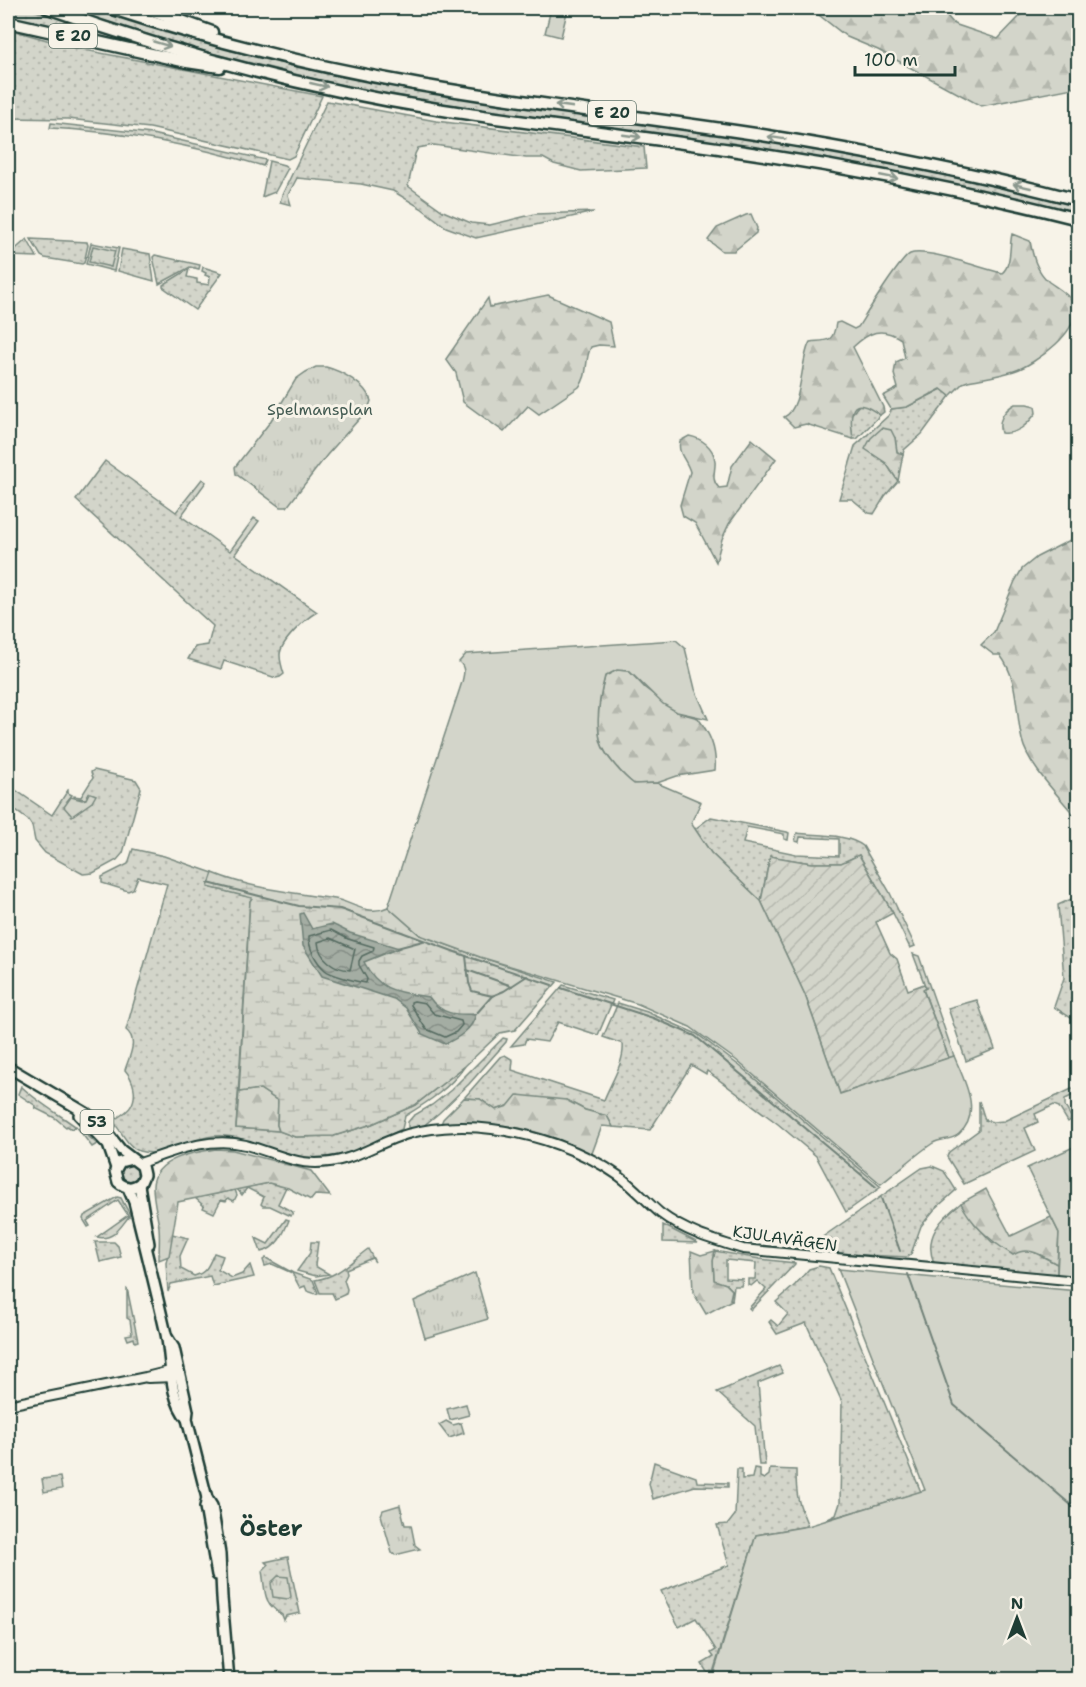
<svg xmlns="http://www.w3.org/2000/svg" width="1086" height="1687" viewBox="0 0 1086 1687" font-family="'Shantell Sans',sans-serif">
  <defs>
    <pattern id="grass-dots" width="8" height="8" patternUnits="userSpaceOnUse" patternTransform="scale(1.5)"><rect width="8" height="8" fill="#d3d5ca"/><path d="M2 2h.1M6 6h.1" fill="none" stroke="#b5b8ae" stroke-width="1.8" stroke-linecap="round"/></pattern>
    <pattern id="forest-firs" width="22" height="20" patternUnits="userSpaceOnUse" patternTransform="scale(1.5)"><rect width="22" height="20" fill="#d3d5ca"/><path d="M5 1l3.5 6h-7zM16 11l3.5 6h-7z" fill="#b5b8ae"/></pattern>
    <pattern id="wetland-marsh" width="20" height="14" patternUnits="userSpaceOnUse" patternTransform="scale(1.5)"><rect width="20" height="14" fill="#d3d5ca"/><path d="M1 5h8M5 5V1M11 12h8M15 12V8" fill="none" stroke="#b5b8ae"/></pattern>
    <pattern id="park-tufts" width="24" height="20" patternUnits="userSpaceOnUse" patternTransform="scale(1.5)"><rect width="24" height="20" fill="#d3d5ca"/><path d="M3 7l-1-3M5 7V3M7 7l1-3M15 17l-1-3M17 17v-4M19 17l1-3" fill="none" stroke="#b5b8ae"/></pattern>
    <pattern id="garden-furrows" width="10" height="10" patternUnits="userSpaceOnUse" patternTransform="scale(1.5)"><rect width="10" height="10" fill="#d3d5ca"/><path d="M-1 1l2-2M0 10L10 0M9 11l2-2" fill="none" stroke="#b5b8ae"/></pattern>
    <pattern id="water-waves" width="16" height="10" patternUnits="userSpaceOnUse" patternTransform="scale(1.5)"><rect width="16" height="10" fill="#a4ada3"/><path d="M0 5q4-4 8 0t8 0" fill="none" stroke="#858e86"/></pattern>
  </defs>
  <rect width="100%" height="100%" fill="#f7f3e8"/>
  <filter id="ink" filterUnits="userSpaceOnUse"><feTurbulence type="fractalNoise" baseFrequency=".0167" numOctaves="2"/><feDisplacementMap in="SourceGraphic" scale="12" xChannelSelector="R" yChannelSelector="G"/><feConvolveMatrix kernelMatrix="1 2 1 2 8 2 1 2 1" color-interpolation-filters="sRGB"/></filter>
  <g filter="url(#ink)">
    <g fill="url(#grass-dots)" stroke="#79897f" stroke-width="1.5">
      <polygon points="8,8 27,8 160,52 8,18"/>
      <polygon points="65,8 91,8 127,20 229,49 392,86 509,105 728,135 867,158 1028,193 1078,206 1078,215 713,142 476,109 384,93 319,80 207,52 123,27"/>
      <polygon points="8,29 75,48 322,96 294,156 288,159 150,128 68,119 8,118"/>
      <polygon points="327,101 436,121 644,147 646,168 581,171 554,164 543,158 526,158 434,145 418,148 415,154 408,186 443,211 471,223 490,225 535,214 594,212 476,238 446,227 421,208 393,191 361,184 297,178 288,195 291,205 280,202 282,195"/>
      <path d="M51,123l101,11 114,26 -3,6c-70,-21 -139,-34 -213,-38z"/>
      <polygon points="269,161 284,165 288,168 275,192 262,197"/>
      <polygon points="27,239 37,257 10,256 10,254"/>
      <polygon points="31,239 87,242 88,245 84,263 82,264 45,258 41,256"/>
      <polygon points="91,243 119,248 114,271 86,264"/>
      <polygon points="122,249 150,254 154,281 118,271"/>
      <polygon points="155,255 200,265 199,269 190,267 159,284 153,257"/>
      <polygon points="203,267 222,273 195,310 163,287 163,285 189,269 187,277 197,279 197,283 209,285 210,277 205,275 206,273 202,271"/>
      <polygon points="942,389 950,396 922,434 904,450 903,454 897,452 895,438 877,456 886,463 898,481 885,496 874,514 869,513 852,499 839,499 855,446 889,415 891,409 907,407"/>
      <polygon points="859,405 867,405 880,415 857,439 853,439 850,416"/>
      <path d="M105,461l71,51 26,-33 4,3 -25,34 49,35 24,-33 5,3 -24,33 82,58c-11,6 -37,30 -37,43 0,6 2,13 4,19l-4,3 -4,1 -52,-17 -3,8 -33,-10 7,-12 13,-2 5,-19 -137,-126z"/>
      <polygon points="94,770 136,780 141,788 123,853 117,860 93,873 83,874 45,853 35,841 32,826 28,820 8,805 8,785 52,815 68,790 68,793 72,795 67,801 92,802 89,793 86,799 74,798 74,796 81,797 93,778 91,772"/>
      <path d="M711,817l76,15 2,1 -1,7 -4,-1v-5l-37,-7 -4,16 53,11 43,2v-17l-39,-2 -1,5 -4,-1 2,-8c20,3 49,0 66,13l26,45 26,55 -5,2 -17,-35 -34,-58 -17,8h-31l-41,-7 -9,45 -50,-48 -16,-24z"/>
      <path d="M133,849l31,7 49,17 -4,14 44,11 -3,3 -14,227 43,3 16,6 39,-1 38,-12 43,-19 50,-39c-15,22 -37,36 -60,50l-3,13c-43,21 -73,38 -122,23 -20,-7 -44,-18 -66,-16 -25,2 -50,23 -75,15 -12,-4 -18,-22 -27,-30 6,-4 16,-9 19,-15 7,-12 2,-27 -6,-36 4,-13 14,-30 1,-40l41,-146 -29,-7 -5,12 -5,2 -26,-8v-6l26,-13z"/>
      <polygon points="1078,896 1078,1018 1074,1020 1054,1007 1064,978 1058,905"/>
      <polygon points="913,954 919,956 954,1056 949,1058 923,989 926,988"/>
      <polygon points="563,985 613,1000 598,1035 558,1022 547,1042 526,1039 524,1044 511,1046"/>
      <polygon points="977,1000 995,1049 966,1061 948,1008"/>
      <path d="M618,1003l29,9 50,22 44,33 140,120 -35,25 -30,-56 -38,-32 -71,-53 -1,3 -15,-9 -41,65 -37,-3 -6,-11 -22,-6 -19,-10 -58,6 -12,4 -16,-11 -16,-1 36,-41 5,-2 8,5 -1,10 92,30c6,-16 21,-38 19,-56l-20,-7z"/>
      <polygon points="503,1038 507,1039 506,1042 469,1084 439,1113 422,1127 409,1129 408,1127 408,1122 413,1116 432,1105 451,1090"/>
      <path d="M21,1086c23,23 53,35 76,58l-5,3 -16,-21 -4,3 -5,-3 -1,1 -11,-9 -20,-10 1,-2 -18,-12z"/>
      <polygon points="1078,1086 1078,1093 1065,1099 1065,1106 1072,1119 1068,1122 1059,1107 1054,1105 1035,1114 1038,1122 1025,1128 1035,1151 964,1184 947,1157 949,1152 979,1130 979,1101 985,1120 993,1122 1004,1121"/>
      <circle cx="129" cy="1173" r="10"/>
      <polygon points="932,1166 944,1171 956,1190 934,1210 921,1226 911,1254 907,1257 823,1253 818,1249 817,1243 824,1236 922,1168"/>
      <polygon points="269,1183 286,1187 278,1204 293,1212 291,1216 270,1206 263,1206 261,1204 264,1197 247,1188 242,1195 237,1189"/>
      <polygon points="235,1190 237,1195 234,1201 228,1198 226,1201 221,1200 214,1213 203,1208 204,1206 195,1198"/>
      <path d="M117,1197l4,1 9,17c-9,11 -16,26 -33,22l31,-22 -10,-15 -31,21 3,5 -2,1 -5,-8 1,-3z"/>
      <path d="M961,1203l14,21 17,18 28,9 10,-1 27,14v11l-123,-12c-11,-26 7,-45 27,-60z"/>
      <path d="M286,1219l3,1c-5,13 -12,29 -28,32l-5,-14 12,6z"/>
      <polygon points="663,1225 698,1243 663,1242"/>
      <path d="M172,1234l16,4 -8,18 1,13 13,7c13,-3 15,-12 20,-23l9,3 -5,14 14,8 10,-4 8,-9 4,12 -41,9 -3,-10 -39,8 -3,8 -2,-29z"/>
      <polygon points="95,1242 114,1242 118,1246 121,1257 100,1262"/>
      <polygon points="311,1242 318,1242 315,1266 329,1274 316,1276 297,1271 310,1253"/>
      <path d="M368,1249l7,13 -3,-4 -26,11 1,5 -3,6 3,9 -1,5 -11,5 -3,-6h-12l-5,-13c23,-3 35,-18 53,-31z"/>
      <polygon points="715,1251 760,1259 795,1263 795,1264 751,1310 749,1308 766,1289 757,1281 751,1286 748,1285 748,1279 755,1279 756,1263 726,1260 726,1278 743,1279 741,1286 734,1286 732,1300 730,1299 732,1290 726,1284 714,1281 713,1261"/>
      <polygon points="266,1258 293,1273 313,1280 318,1293 316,1294 307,1291 305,1286 300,1288 292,1273 272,1264 265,1266 263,1260"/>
      <polygon points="819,1266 829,1268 921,1492 826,1520 836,1515 840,1503 842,1402 806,1323 777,1334 769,1322 771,1320 778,1326 788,1314 776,1302 795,1285 809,1269"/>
      <polygon points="127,1288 138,1341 135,1342 134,1338 128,1340 126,1335 132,1334 130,1320 127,1318"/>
      <polygon points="779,1366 783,1373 758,1383 765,1465 759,1465 755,1426 717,1392"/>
      <polygon points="654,1462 696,1477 697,1482 728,1483 728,1487 695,1486 653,1499 649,1484"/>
      <path d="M754,1468l6,1v8l4,2 5,-4 1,-6 26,1c0,27 2,32 12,56l-52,9 -45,144 -9,-15 12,-7 -3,-4 5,-3 -20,-32 -17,9 -18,-36 68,-26 -12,-40 11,-1 7,-9 2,-46h5v10l10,-1z"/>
      <path d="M288,1557l12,56 -14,3 -2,4 -2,-5c-20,-13 -16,-22 -20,-44l6,-6 -3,-3z"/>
    </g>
    <g fill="url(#forest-firs)" stroke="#79897f" stroke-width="1.5">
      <polygon points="810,8 866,8 879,12 898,8 936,8 943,11 954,24 998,39 1022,14 1024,8 1078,8 1078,87 981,106 878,50 847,37"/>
      <polygon points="751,214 757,228 756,233 734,251 722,251 708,240 717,228 746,215"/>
      <path d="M1012,234l18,7c3,16 6,29 19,41 8,6 19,11 24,21 12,26 -39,62 -59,68 -15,5 -31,7 -46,10l-5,2 -13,13 -9,-7 -34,18 -16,2 -8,-13 15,-8 -4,-14 2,-12 9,-4 -4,-19c-20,-13 -32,-7 -48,8l30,60 1,5 -4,3c-30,-22 -31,-3 -27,24l-47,-15 -12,3 -10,-10c19,-8 16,-59 26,-75 18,-2 23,1 26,-19l4,-1 14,7 4,-2c9,-14 41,-67 52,-73 15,-7 73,15 92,19 10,-8 7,-27 10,-39z"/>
      <path d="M548,295l61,27 5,24 -15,-1 -8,2c-7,13 -2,29 -12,40l-40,27 -11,-8 -24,26 -41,-30 -7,-29 -10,-14 42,-61 2,9z"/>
      <path d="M1015,404h12l8,2 1,7c-9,12 -19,22 -35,20 -4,-12 3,-23 14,-29z"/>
      <polygon points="882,428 891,430 895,438 897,452 903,454 898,481 886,463 865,449 871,438"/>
      <path d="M689,436c12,2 25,11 26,25 1,10 -5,18 4,27l8,-1 5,-21 20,-27 24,20 -47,65 -7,15 -6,23 -21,-39 -12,-7 -3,-11 10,-33c-3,-12 -13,-18 -10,-31z"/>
      <path d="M1078,536v284c-17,-22 -50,-54 -56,-80 -7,-29 -3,-61 -22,-85h-6l-13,-10 13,-13 21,-51 7,-12 15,-12z"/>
      <path d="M617,670l12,1 16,17 32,24 21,6c12,16 19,31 17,52l-38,6 -20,7 -23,1c-10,-8 -29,-28 -33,-41 -6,-20 -1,-48 4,-67z"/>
      <polygon points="260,1089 278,1101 277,1125 279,1131 236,1128 239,1092"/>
      <path d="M517,1095l49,5 19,10 22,6 6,11 -11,-1 -11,30c-28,-19 -69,-30 -103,-32 -16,0 -32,1 -47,0l2,-5 21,-21 16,1 16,11 12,-4z"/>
      <path d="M216,1149l17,1 78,21 19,25 -15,-1 -4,5 -23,-12 -19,-5 -91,19 -9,54 -10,4c0,-11 1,-22 0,-33 -2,-14 -6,-27 -6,-41 1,-28 42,-34 63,-37z"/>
      <path d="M986,1189l25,47 40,-19 8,16 -2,31c-15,-8 -28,-19 -44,-9 -21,-13 -41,-29 -52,-52z"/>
      <polygon points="691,1251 701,1255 715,1251 713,1261 714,1280 726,1284 732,1290 730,1299 732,1300 706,1314 693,1292"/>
    </g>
    <path fill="url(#wetland-marsh)" stroke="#79897f" stroke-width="1.5" d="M213,873c39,16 82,20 122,26 12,2 23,10 35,11 7,1 12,0 18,-3l32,28 60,22 77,25 -42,48 -15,3 -35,33 -50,39 -43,19 -38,12 -39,1 -16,-6 -2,-6 1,-24 -18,-12 -21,3 11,-191 2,-3 -44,-11z"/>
    <g fill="url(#park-tufts)" stroke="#79897f" stroke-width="1.5">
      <polygon points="93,246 115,251 111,267 89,262"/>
      <path d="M326,367c15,4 40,17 45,34l-3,8 -41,46 -40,52h-7l-44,-33 -1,-7 35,-45 26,-43 10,-7 10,-5z"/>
      <polygon points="89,793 91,793 96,795 92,802 72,816 64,807 71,797 82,800 86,799"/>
      <polygon points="475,1273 488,1319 425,1338 414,1301"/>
      <polygon points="446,1421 453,1425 461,1423 464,1433 449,1438 439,1425"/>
      <polygon points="60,1477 62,1489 44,1492 42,1479"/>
      <polygon points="400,1505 405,1525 411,1525 415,1545 420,1549 395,1555 392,1553 381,1515 383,1510"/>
      <polygon points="278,1576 288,1577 291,1597 288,1599 273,1597 271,1583"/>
    </g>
    <polygon fill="url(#garden-furrows)" stroke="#79897f" stroke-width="1.5" points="859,855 893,913 876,922 890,953 897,959 908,990 924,984 926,988 923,990 949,1058 840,1094 805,995 761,901 770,856 811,863 841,863"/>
    <g fill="#d3d5ca" stroke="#79897f" stroke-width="1.5">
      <polygon points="551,9 567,12 561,37 545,33"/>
      <path d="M676,640l9,8 10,41 13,30 -31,-7 -14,-8 -34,-33 -12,-1 -12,6c-5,19 -10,47 -4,67 4,13 22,33 33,41l23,-1 44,19 -10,21 20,30 50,48 44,94 35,99 114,-38c10,24 29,57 5,78 -8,7 -18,4 -26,9 -18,12 -35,28 -52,41l-145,-124 -46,-33 -52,-23 -158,-47 -60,-22 -32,-28 74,-225c2,-8 4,-14 -3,-20l7,-8z"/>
      <polygon points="1078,1145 1078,1277 1057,1275 1059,1233 1027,1168"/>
      <polygon points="838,1269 1078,1291 1078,1679 712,1679 756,1535 808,1526 925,1490"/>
      <polygon points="466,1404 469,1415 450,1420 447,1409"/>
    </g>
    <path fill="url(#water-waves)" stroke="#6f8077" stroke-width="1.5" d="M303,913l9,16 20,-5 18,9 49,15 -35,14c15,30 34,30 65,35 12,18 27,18 47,17 -4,16 -18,24 -31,30l-23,-10 -16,-26 -12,-9 -72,-23 -19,-30 -3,-32z"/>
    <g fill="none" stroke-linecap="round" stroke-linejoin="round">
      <g stroke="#546a60" stroke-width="1.5">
        <path d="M331,930l17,9 26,8 -1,4 -11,5 -3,5v4l8,14 -1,4c-8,-1 -36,-8 -41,-13 -9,-8 -17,-23 -16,-34z"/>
        <path d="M330,938l25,11 -5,21c-15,-1 -31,-11 -32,-28z"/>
        <polygon points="414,1001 425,1003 434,1014 461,1021 462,1025 456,1032 445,1037 426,1029 411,1005 411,1002"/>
      </g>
      <g stroke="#6f8077" stroke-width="2">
        <polyline points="208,883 299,906 340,909 466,956 552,985"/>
        <polyline points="397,948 423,941"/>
        <polyline points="466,956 469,983 472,991 492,996 504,991 527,976"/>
        <polyline points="467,970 512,986"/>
        <polyline points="561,988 653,1018 695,1036 876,1187"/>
        <polyline points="476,1014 492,996"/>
        <polyline points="881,1198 900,1251"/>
        <polyline points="908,1274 954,1405 1078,1511"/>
      </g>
      <g stroke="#1f3d34" stroke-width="12">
        <g id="tertiary">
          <path d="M140,1163c35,-12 68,-27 106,-18 23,6 46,18 70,18 33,0 52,-15 82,-26 28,-10 64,-12 94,-8 43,5 92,22 127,47 15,11 27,25 41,37 25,19 53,27 83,36l335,32"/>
          <polyline points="148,1378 175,1377"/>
          <polyline points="8,1405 146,1377 174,1370"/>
        </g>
      </g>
      <g stroke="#1f3d34" stroke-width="14">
        <g id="primary">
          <path d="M8,1067l78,46 16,13 19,24 21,16 2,9 -3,7c-7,7 -15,7 -23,0l-3,-11 5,-9 12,-3"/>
          <polyline points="79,1115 108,1145 116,1168"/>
          <polyline points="139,1185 149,1244"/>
          <path d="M128,1188l6,14c11,44 22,88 32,132 6,28 2,62 21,85"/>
          <polyline points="167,1337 174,1348 188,1411 187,1419 207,1498 212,1506 220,1554 222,1598 229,1680"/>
          <polyline points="207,1498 205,1507 217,1575"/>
        </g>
      </g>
      <g stroke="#1f3d34" stroke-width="15">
        <g id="motorway">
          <path d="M48,8c125,45 257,80 389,101 98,16 196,26 294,41 117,17 233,40 347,69"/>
          <path d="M110,8c98,32 197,57 299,75 117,21 236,34 353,52 107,17 212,38 316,65"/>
          <polyline points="146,8 212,32"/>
          <polyline points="8,22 187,62 220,67"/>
        </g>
      </g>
      <use href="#tertiary" stroke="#f7f3e8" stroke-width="8"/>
      <use href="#primary" stroke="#f7f3e8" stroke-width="9"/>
      <use href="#motorway" stroke="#f7f3e8" stroke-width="10"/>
    </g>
    <defs><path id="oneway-shaft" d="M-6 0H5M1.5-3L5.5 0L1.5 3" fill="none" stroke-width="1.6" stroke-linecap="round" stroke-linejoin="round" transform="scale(1.5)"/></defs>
    <g stroke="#8b988e">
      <use href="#oneway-shaft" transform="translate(162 44) rotate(16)"/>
      <use href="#oneway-shaft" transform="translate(319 85) rotate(13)"/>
      <use href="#oneway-shaft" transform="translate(564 106) rotate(-172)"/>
      <use href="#oneway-shaft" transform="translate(632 136) rotate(8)"/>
      <use href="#oneway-shaft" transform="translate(777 138) rotate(-171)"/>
      <use href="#oneway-shaft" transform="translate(889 177) rotate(11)"/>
      <use href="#oneway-shaft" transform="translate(1022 186) rotate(-167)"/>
    </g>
  </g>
  <g text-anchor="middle" stroke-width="6" stroke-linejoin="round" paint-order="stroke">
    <g fill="#f7f3e8" stroke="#60746a" stroke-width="1.5">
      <rect x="49" y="24" width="48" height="24" rx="4.5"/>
      <rect x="588" y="101" width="48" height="24" rx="4.5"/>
      <rect x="80.5" y="1110" width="33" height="24" rx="4.5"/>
    </g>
    <g font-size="15" font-weight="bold" fill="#1f3d34">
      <text x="73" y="41">E 20</text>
      <text x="612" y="118">E 20</text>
      <text x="97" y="1127">53</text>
    </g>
    <g font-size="16" fill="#435b52" stroke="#f7f3e8">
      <text x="320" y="415">Spelmansplan</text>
    </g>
    <g font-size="16" fill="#1f3d34" stroke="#f7f3e8">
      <text transform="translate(785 1238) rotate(8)" y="6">KJULAVÄGEN</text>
    </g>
    <g font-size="22" font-weight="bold" fill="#1f3d34" stroke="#f7f3e8">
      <text x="271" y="1536">Öster</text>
    </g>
  </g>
  <rect width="1086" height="1687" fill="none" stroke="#f7f3e8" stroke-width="30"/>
  <rect x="15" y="15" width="1056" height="1657" fill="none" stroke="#1f3d34" stroke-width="2" filter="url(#ink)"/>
  <g transform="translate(1017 1618)" stroke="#f7f3e8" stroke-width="4.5" paint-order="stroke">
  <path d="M0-4.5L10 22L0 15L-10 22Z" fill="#1f3d34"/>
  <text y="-9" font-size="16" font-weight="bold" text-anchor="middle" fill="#1f3d34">N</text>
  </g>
  <path d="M855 66v9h100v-9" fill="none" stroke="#1f3d34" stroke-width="3"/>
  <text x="864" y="66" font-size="18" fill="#1f3d34" stroke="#f7f3e8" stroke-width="4.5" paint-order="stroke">100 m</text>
</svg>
